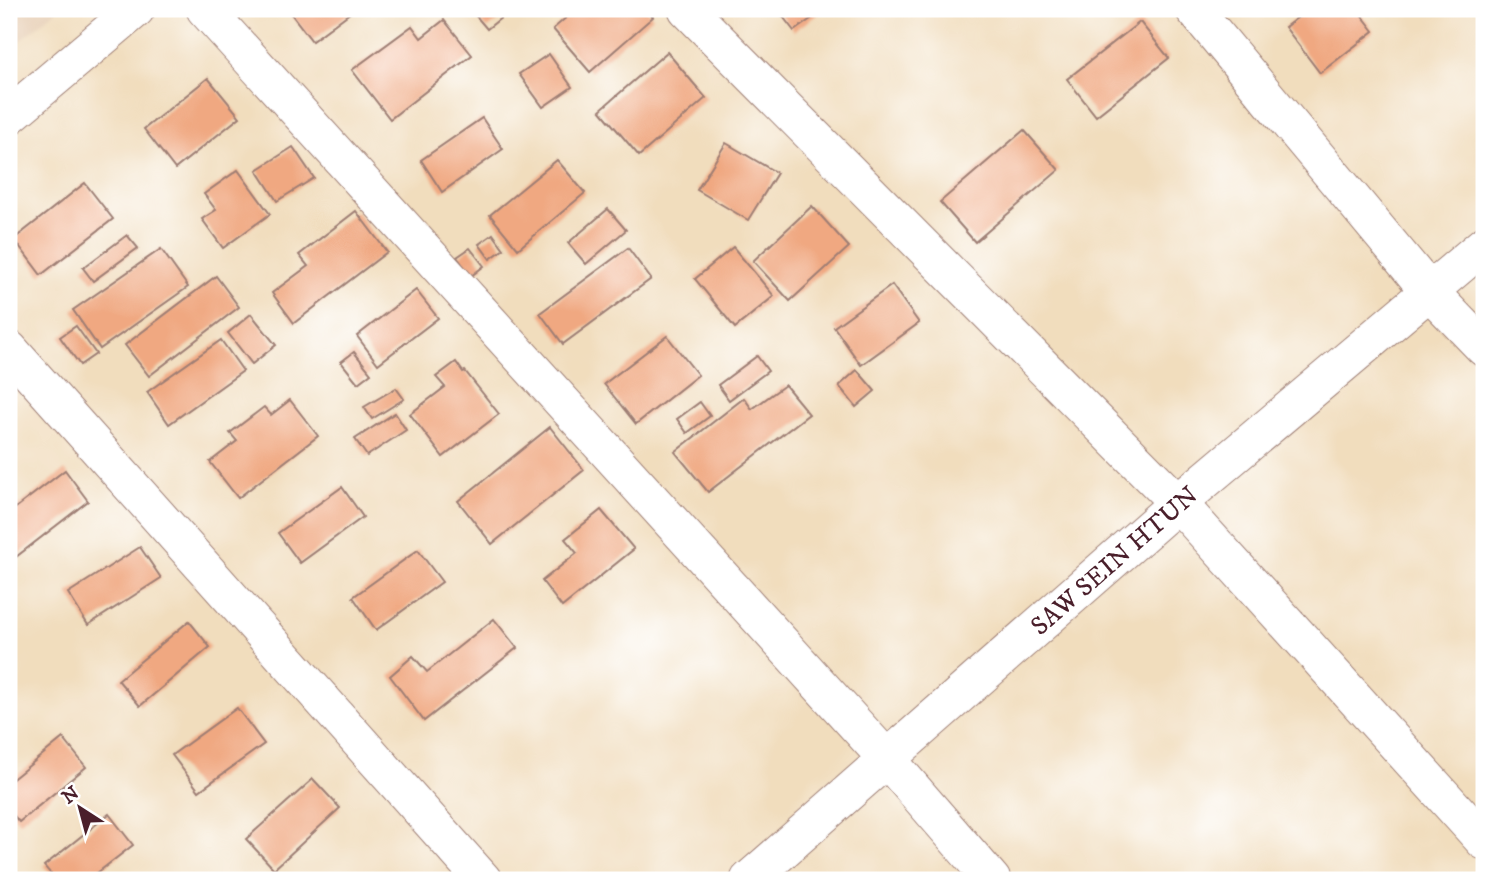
<svg xmlns="http://www.w3.org/2000/svg" width="1493" height="889" viewBox="0 0 1493 889" font-family="'IM FELL DW Pica',serif">
  <rect width="100%" height="100%" fill="#fff"/>
  <filter id="ink" filterUnits="userSpaceOnUse"><feTurbulence type="fractalNoise" baseFrequency=".0143" numOctaves="2"/><feDisplacementMap in="SourceGraphic" scale="14" xChannelSelector="R" yChannelSelector="G"/><feConvolveMatrix kernelMatrix="1 2 1 2 8 2 1 2 1" color-interpolation-filters="sRGB"/></filter>
  <filter id="wash" filterUnits="userSpaceOnUse"><feTurbulence type="fractalNoise" baseFrequency=".00686" numOctaves="4" result="noise"/><feDisplacementMap in="SourceGraphic" scale="28" xChannelSelector="R" yChannelSelector="G"/><feGaussianBlur stdDeviation="1.57" result="paint"/><feColorMatrix in="noise" values="0 0 0 0 0 0 0 0 0 0 0 0 0 0 0 0 0 1.4 0 .05"/><feComposite in="paint" operator="in"/></filter>
  <g filter="url(#wash)">
    <rect width="100%" height="100%" fill="#f1ddbd"/>
    <polygon fill="#e7cfb5" points="9,9 58,9 9,50"/>
    <g id="blocks">
      <g fill="#f0a881">
        <polygon points="291,9 355,9 312,41 289,11"/>
        <polygon points="470,9 512,9 487,29"/>
        <polygon points="576,9 646,9 653,17 590,72 553,29"/>
        <polygon points="777,9 825,9 794,31"/>
        <polygon points="1309,9 1357,9 1374,31 1320,73 1285,27"/>
        <polygon points="444,20 472,55 390,119 352,70 412,26 421,38"/>
        <polygon points="1140,22 1169,58 1096,116 1067,79"/>
        <polygon points="667,52 706,98 639,156 600,110"/>
        <polygon points="549,54 572,87 543,107 519,74"/>
        <polygon points="208,78 240,117 175,169 144,129"/>
        <polygon points="482,118 503,149 442,192 421,160"/>
        <polygon points="1024,130 1059,170 975,242 940,202"/>
        <polygon points="726,143 777,173 748,220 697,190"/>
        <polygon points="293,147 314,178 277,201 257,170"/>
        <polygon points="557,160 585,193 518,249 490,215"/>
        <polygon points="238,170 270,214 223,248 202,219 216,210 204,194"/>
        <polygon points="85,183 113,219 41,275 14,239"/>
        <polygon points="812,206 849,247 790,301 753,261"/>
        <polygon points="608,209 626,230 586,264 568,243"/>
        <polygon points="356,211 387,252 294,323 272,293 308,266 299,255"/>
        <polygon points="493,234 504,249 490,259 479,244"/>
        <polygon points="127,235 138,248 93,281 83,268"/>
        <polygon points="733,247 774,296 735,328 695,279"/>
        <polygon points="470,248 484,266 471,276 457,257"/>
        <polygon points="628,248 651,279 563,344 540,313"/>
        <polygon points="161,249 188,287 100,349 73,310"/>
        <polygon points="216,276 239,307 149,376 125,345"/>
        <polygon points="892,285 919,323 861,365 834,327"/>
        <polygon points="416,290 438,318 378,364 357,336"/>
        <polygon points="251,314 276,345 252,364 228,333"/>
        <polygon points="76,326 96,354 80,365 60,337"/>
        <polygon points="667,336 698,375 636,424 604,384"/>
        <polygon points="221,340 243,371 169,424 147,392"/>
        <polygon points="354,352 371,373 358,383 341,362"/>
        <polygon points="757,356 768,371 729,400 718,385"/>
        <polygon points="456,362 463,372 465,371 499,414 443,457 410,414 445,387 436,377"/>
        <polygon points="857,370 875,391 856,407 839,386"/>
        <polygon points="785,385 809,414 708,492 675,452 744,398 752,409"/>
        <polygon points="396,388 404,399 372,419 364,407"/>
        <polygon points="290,400 318,436 238,498 210,462 237,441 230,433 264,407 271,415"/>
        <polygon points="700,402 710,416 687,433 677,419"/>
        <polygon points="395,413 406,430 367,456 355,439"/>
        <polygon points="550,427 584,470 492,544 458,501"/>
        <polygon points="65,470 88,501 12,560 9,556 9,513"/>
        <polygon points="342,487 363,517 300,563 278,533"/>
        <polygon points="601,510 634,549 562,607 542,581 577,553 565,539"/>
        <polygon points="140,547 161,578 88,625 68,593"/>
        <polygon points="418,550 442,582 376,630 353,597"/>
        <polygon points="494,619 517,648 424,721 390,676 413,656 427,672"/>
        <polygon points="189,621 210,647 140,706 118,680"/>
        <polygon points="237,708 264,744 199,791 172,755"/>
        <polygon points="63,738 86,767 19,822 9,810 9,782"/>
        <polygon points="313,779 340,808 274,869 246,839"/>
        <polygon points="109,814 133,845 88,880 56,880 44,866"/>
      </g>
    </g>
  </g>
  <g filter="url(#ink)">
    <use href="#blocks" fill-opacity="0" stroke="#9e7e74" stroke-width="2"/>
    <g fill="none" stroke-linecap="round" stroke-linejoin="round">
      <g stroke="#9e7e74" stroke-width="39">
        <g id="minor">
          <polyline points="205,9 887,759 992,880"/>
          <polyline points="687,9 1178,503 1484,841"/>
          <polyline points="1194,9 1429,291 1484,348"/>
          <polyline points="9,116 136,9"/>
          <polyline points="9,349 483,880"/>
          <polyline points="749,880 1178,503 1484,245"/>
        </g>
      </g>
      <use href="#minor" stroke="#fff" stroke-width="37"/>
    </g>
  </g>
  <g text-anchor="middle" stroke-width="6" stroke-linejoin="round" paint-order="stroke">
    <g font-size="26" fill="#4a1f2b" stroke="#fff">
      <text transform="translate(1114 560) rotate(-41)" y="9">SAW SEIN HTUN</text>
    </g>
  </g>
  <rect width="1493" height="889" fill="none" stroke="#fff" stroke-width="35"/>
  <g transform="translate(80 808) rotate(324)" stroke="#ffffff" stroke-width="5" paint-order="stroke">
  <path d="M0-5L12 26L0 18L-12 26Z" fill="#4a1f2b"/>
  <text y="-10" font-size="19" font-weight="bold" text-anchor="middle" fill="#4a1f2b">N</text>
  </g>
</svg>
